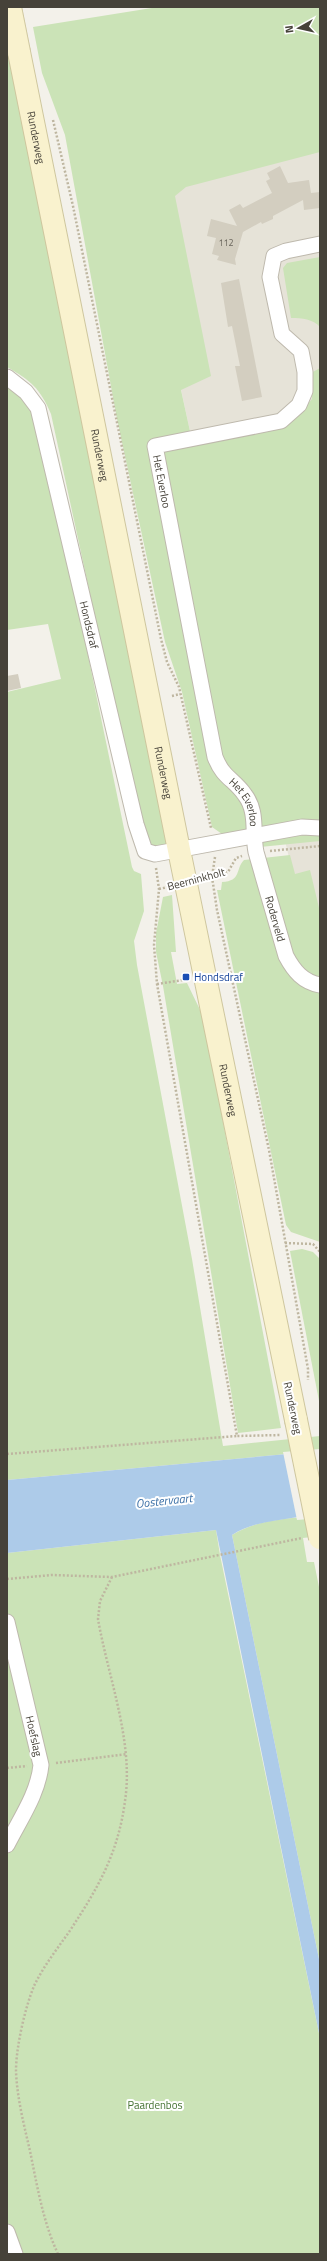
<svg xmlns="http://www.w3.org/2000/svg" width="327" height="2261" viewBox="0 0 327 2261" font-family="'Titillium Web',sans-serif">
  <rect width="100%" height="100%" fill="#f3f1ea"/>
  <polygon fill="#e6e3d8" points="320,115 320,991 193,445 128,144"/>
  <g fill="#cbe3b7">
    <polygon points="158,7 320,7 320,152 186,187 175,196 211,376 181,390 193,445 301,412 312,399 311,373 320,368 320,820 282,823 222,834 212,827 182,692 165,642 117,419 65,135 42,73 33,27"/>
    <path d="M7,39l161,811c-13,-1 -21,-3 -26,-16l-91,-420c-11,-26 -20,-33 -44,-47z"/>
    <path d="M320,257v70c-7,-8 -18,-9 -29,-9l-8,-50 4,-5z"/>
    <polygon points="7,385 31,405 48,463 132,867 134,871 141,874 144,911 134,941 137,965 192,1259 223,1446 320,1436 320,1451 7,1480 7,692 61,679 48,624 7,630"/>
    <polygon points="312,834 320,834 320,841 260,847 260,841"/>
    <path d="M290,855l5,19 15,-4 10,42v330l-29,-10 -5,-7 -69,-335h4l1,-8c20,-1 13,-13 22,-22z"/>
    <polygon points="172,895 176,952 171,952 177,984 187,983 203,1016 281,1428 238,1433 163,986 156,952 156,933 163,897"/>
    <polygon points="302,1249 313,1252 320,1259 320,1406 290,1251"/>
    <path d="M320,1516v20l-17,2 4,24h7l6,30v372l-88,-429c26,-16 58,-17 88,-19z"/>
    <polygon points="216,1530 220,1555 320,2038 320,2254 7,2254 7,1553"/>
  </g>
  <path fill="#adcbe9" d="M320,1451l-22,66c-23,4 -46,5 -66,18l88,429v74l-104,-508 -209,23v-73z"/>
  <polygon fill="#f3f1ea" points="320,1449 320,1518 297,1520 283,1452"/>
  <g fill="#d3cec0">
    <polygon points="280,166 288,183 309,180 311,193 320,192 320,208 304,210 303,200 273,216 273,219 262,224 261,222 243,232 235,259 236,265 217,260 219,256 212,254 216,238 207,236 211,219 237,226 229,210 240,204 243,208 272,193 266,181 270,179 267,173"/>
    <polygon points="239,279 262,397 242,401 235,366 240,366 232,326 228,327 221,283"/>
    <polygon points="18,674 21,688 7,691 7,676"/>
  </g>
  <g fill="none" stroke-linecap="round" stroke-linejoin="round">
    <g stroke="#beb9ad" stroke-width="17">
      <g id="street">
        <path id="s1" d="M320,244l-34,7 -12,5 -4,21 12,57 19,17 4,21v19l-6,14 -18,16 -126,25 60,311c8,21 19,22 30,38 13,17 7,38 11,57l30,104c8,15 17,26 34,29"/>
        <path id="s2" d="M7,377l19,15 12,16 98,416 9,27 10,3 147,-27 18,1"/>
        <path d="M7,1845c13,-26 31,-51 34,-80l-34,-143"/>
        <polyline points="7,2232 15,2254"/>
      </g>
    </g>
    <g stroke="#cec69e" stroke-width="24">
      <g id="secondary">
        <path id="s3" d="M19,52l160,798 117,570"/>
      </g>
    </g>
    <g stroke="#beb6a0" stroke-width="2.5" stroke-dasharray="2 2" stroke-linecap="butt">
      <polyline points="53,120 73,206 161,639 167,662 179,687 211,828"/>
      <polyline points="172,696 180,694"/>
      <polyline points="270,851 320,846"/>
      <polyline points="215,857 212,877 217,910 269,1150 308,1369 308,1380"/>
      <polyline points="156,868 159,889 154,945 157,984 237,1436 281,1435"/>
      <polyline points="202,879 228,872 236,858 242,856"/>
      <polyline points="159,889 168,887"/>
      <polyline points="157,984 183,980"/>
      <polyline points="285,1243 313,1244 320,1252"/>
      <polyline points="7,1454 237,1436"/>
      <polyline points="7,1579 52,1575 112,1577 302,1538"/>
      <polyline points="56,1763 127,1754"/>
      <polyline points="7,1768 27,1766"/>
      <path d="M58,2254c-15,-32 -21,-69 -28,-103 -6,-26 -13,-53 -14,-80 0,-24 9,-63 18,-85 9,-19 23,-37 35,-54 29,-44 49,-78 56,-131 9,-59 -17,-124 -27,-182l2,-18 12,-24"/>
    </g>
    <use href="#street" stroke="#fff" stroke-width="15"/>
    <use href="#secondary" stroke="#f9f2ce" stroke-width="22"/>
    <g stroke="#cec69e" stroke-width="24" stroke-linecap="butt">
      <g id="secondary-bridge">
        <polyline points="10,7 19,52"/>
        <polyline points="296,1420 320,1538"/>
      </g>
    </g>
    <use href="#secondary-bridge" stroke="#f9f2ce" stroke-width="22"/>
  </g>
  <rect fill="#1a4fb4" stroke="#fff" stroke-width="1.5" x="182" y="973" width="8" height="8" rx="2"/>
  <g text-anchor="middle" stroke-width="4" stroke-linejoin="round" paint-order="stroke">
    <g font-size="9" fill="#69655b">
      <text x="226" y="246">112</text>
    </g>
    <g font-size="11" fill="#464239" stroke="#fff">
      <text dy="4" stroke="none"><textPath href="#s3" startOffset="87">Runderweg</textPath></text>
      <text dy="4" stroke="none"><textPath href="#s3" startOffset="411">Runderweg</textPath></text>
      <text dy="4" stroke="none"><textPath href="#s1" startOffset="397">Het Everloo</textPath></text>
      <text dy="4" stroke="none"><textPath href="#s2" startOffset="267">Hondsdraf</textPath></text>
      <text dy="4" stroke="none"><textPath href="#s3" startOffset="735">Runderweg</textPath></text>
      <text dy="4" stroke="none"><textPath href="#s1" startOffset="733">Het Everloo</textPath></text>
      <text transform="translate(196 879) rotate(-15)" y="4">Beerninkholt</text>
      <text dy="4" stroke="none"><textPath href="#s1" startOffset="855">Roderveld</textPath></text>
      <text dy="4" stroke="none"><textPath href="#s3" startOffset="1059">Runderweg</textPath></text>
      <text transform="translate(293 1408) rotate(78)" y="4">Runderweg</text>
      <text transform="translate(34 1736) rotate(77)" y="4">Hoefslag</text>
    </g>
    <g font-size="11" fill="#164399" stroke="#fff" text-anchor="start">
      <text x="194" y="981">Hondsdraf</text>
    </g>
    <g font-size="11" fill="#447232" stroke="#fff">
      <text x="155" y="2109">Paardenbos</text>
    </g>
    <g font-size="12" font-style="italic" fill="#3d71a7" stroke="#fff">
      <text transform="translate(164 1501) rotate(-6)" y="4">Oostervaart</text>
    </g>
  </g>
  <rect width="327" height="2261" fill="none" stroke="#464239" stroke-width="16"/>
  <g transform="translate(299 28) rotate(262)" stroke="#ffffff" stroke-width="3" paint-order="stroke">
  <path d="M0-3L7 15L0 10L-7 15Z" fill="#464239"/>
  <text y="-6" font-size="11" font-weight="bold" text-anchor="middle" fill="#464239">N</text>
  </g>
</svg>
